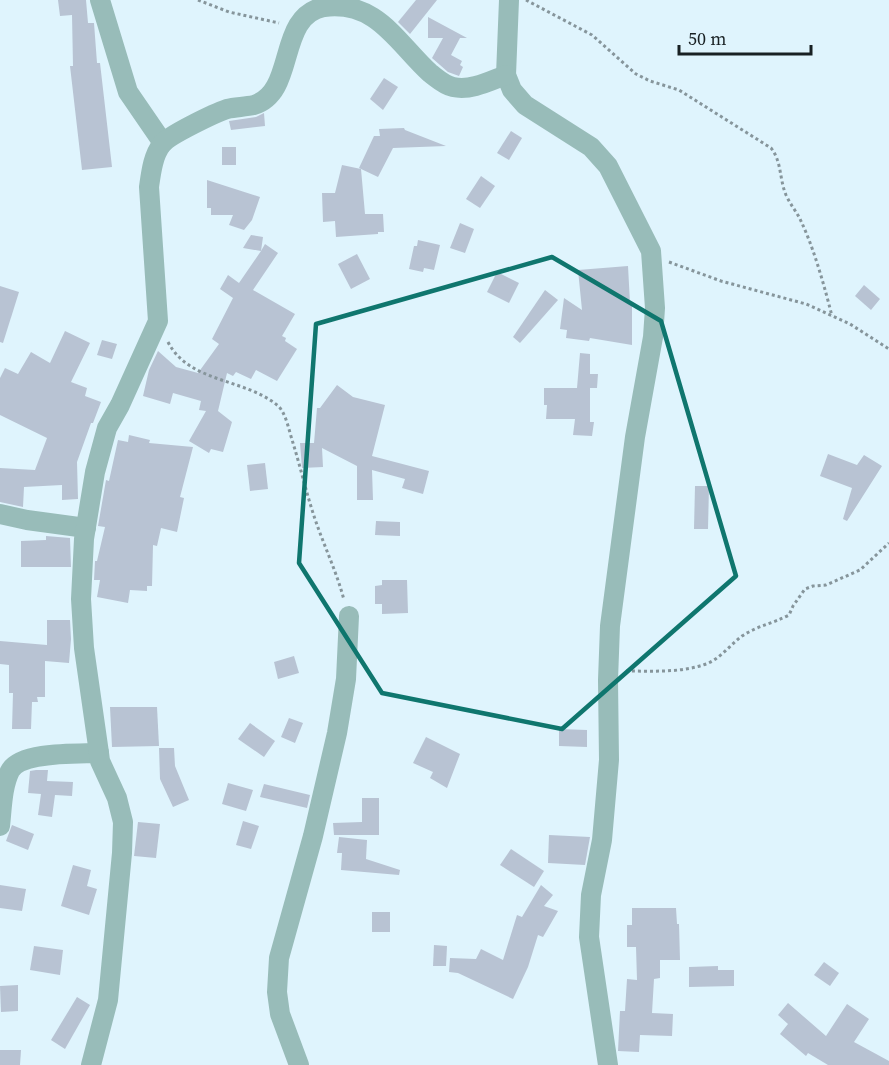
<svg xmlns="http://www.w3.org/2000/svg" width="889" height="1065" viewBox="0 0 889 1065" font-family="'Source Serif 4',serif">
  <rect width="100%" height="100%" fill="#dff4fd"/>
  <g fill="#b8c3d3">
    <polygon points="58,0 86,0 88,23 94,23 97,63 100,63 112,167 82,170 70,66 73,66 72,15 60,16"/>
    <polygon points="416,0 437,0 410,34 398,22"/>
    <polygon points="428,17 467,38 460,38 451,55 462,61 460,65 463,67 459,76 448,72 432,58 443,38 428,38"/>
    <polygon points="384,78 398,87 383,110 370,99"/>
    <polygon points="264,113 265,126 231,130 229,121 256,117"/>
    <polygon points="404,128 405,130 446,146 393,148 378,177 359,168 374,136 380,136 379,129"/>
    <polygon points="511,131 522,138 509,160 497,153"/>
    <rect x="222" y="147" width="14" height="18"/>
    <polygon points="342,165 361,169 365,214 383,214 384,232 378,232 378,234 336,237 335,221 323,222 322,193 335,193"/>
    <polygon points="481,176 495,186 480,208 466,199"/>
    <polygon points="207,180 260,197 252,220 244,230 229,225 233,215 211,215 211,208 207,208"/>
    <polygon points="460,223 474,229 465,253 450,248"/>
    <polygon points="251,235 263,237 261,251 265,244 278,253 253,290 295,314 282,336 286,338 285,341 297,349 277,381 256,370 251,379 236,372 233,376 227,373 218,411 232,422 223,452 211,449 209,453 189,441 206,411 199,410 201,401 173,393 170,404 143,396 149,370 158,351 176,367 198,373 219,344 212,339 233,298 220,289 228,275 239,283 261,251 243,248"/>
    <polygon points="418,240 440,245 434,270 424,268 423,272 409,269 414,246 417,246"/>
    <polygon points="357,254 370,279 351,289 338,264"/>
    <polygon points="628,266 630,303 632,303 632,345 590,338 589,341 566,338 567,330 560,329 564,298 582,310 578,270"/>
    <polygon points="497,272 519,283 509,303 487,292"/>
    <polygon points="864,285 880,299 871,310 855,296"/>
    <polygon points="0,286 19,292 3,343 0,342"/>
    <polygon points="545,290 558,300 520,343 513,337"/>
    <polygon points="65,331 90,343 71,382 87,388 85,396 101,402 93,423 91,423 77,462 78,499 62,500 62,485 24,487 23,507 0,502 0,468 35,470 47,438 0,415 0,378 5,368 18,374 31,352 50,363"/>
    <polygon points="102,340 117,344 112,359 97,355"/>
    <polygon points="580,353 590,354 590,374 598,374 597,388 590,388 590,422 594,422 592,436 573,435 575,419 546,419 547,405 544,405 544,388 577,388"/>
    <polygon points="337,385 353,397 385,405 372,456 429,471 423,494 402,488 405,479 372,470 373,500 357,500 357,466 322,448 323,467 302,468 300,443 314,443 317,408 320,408"/>
    <polygon points="129,435 150,440 149,443 193,447 180,497 184,498 177,532 161,528 157,546 153,545 152,586 147,586 147,591 130,590 128,603 97,597 100,580 94,580 95,561 97,561 105,527 98,526 106,480 109,481 118,440 128,442"/>
    <polygon points="828,454 857,465 864,455 882,466 847,521 843,519 852,488 820,476"/>
    <polygon points="265,463 268,489 250,491 247,465"/>
    <polygon points="695,486 709,486 708,529 694,529"/>
    <polygon points="376,521 400,522 400,536 375,535"/>
    <polygon points="46,536 70,538 71,567 21,567 21,541 46,540"/>
    <polygon points="382,580 407,580 408,613 382,614 382,604 375,604 375,586 382,585"/>
    <polygon points="47,620 70,620 71,639 69,663 45,661 45,697 37,697 38,702 32,702 31,729 12,729 13,693 9,693 9,665 0,664 0,641 47,645"/>
    <polygon points="294,656 299,673 278,679 274,662"/>
    <polygon points="110,707 157,707 159,746 112,747"/>
    <polygon points="289,718 303,723 295,743 281,737"/>
    <polygon points="250,723 275,741 264,757 238,739"/>
    <polygon points="559,729 587,730 587,747 559,746"/>
    <polygon points="426,737 460,754 447,788 430,778 433,772 413,763"/>
    <polygon points="159,748 174,748 175,766 189,800 173,807 160,779"/>
    <polygon points="36,770 48,770 47,781 73,782 72,796 55,795 52,817 38,815 41,794 28,793 30,771"/>
    <polygon points="228,783 253,790 246,811 222,804"/>
    <polygon points="264,784 310,795 307,808 260,797"/>
    <polygon points="362,798 379,798 379,835 334,835 333,823 362,822"/>
    <polygon points="243,821 259,826 251,849 236,845"/>
    <polygon points="138,822 160,824 156,858 134,856"/>
    <polygon points="12,825 34,834 28,850 6,841"/>
    <polygon points="549,835 590,837 585,865 548,863"/>
    <polygon points="339,837 367,840 366,859 400,870 399,875 341,870 342,853 337,853"/>
    <polygon points="511,849 544,871 534,887 500,865"/>
    <polygon points="73,865 91,870 87,886 97,889 89,915 61,906"/>
    <polygon points="0,885 26,889 22,911 0,908"/>
    <polygon points="541,885 553,895 544,906 558,911 543,937 538,935 528,967 513,999 458,973 449,972 450,958 476,959 481,949 503,960 517,915 522,917"/>
    <polygon points="632,908 676,908 677,924 679,924 680,960 660,960 660,978 654,979 652,1013 673,1014 672,1036 640,1035 639,1052 618,1051 620,1011 625,1011 627,979 637,980 636,947 627,947 627,925 632,925"/>
    <rect x="372" y="912" width="18" height="20"/>
    <polygon points="434,945 447,946 446,966 433,966"/>
    <polygon points="34,946 63,950 60,975 30,970"/>
    <polygon points="824,962 839,973 830,986 814,975"/>
    <polygon points="718,966 718,970 734,970 734,986 689,987 689,967"/>
    <polygon points="18,985 18,1011 1,1012 0,986"/>
    <polygon points="77,997 90,1005 65,1049 51,1040"/>
    <polygon points="788,1003 826,1036 847,1004 869,1019 854,1042 889,1061 889,1065 828,1065 808,1053 806,1056 780,1034 788,1024 778,1015"/>
    <polygon points="0,1050 21,1050 20,1065 0,1065"/>
  </g>
  <g fill="none" stroke-linecap="round" stroke-linejoin="round">
    <g stroke="#86959b" stroke-width="3" stroke-dasharray="3 3" stroke-linecap="butt">
      <polyline points="198,0 229,12 279,23"/>
      <path d="M526,0l66,35 44,39 14,7 29,9 92,58c11,14 8,30 15,47 4,9 10,16 14,24 14,29 24,66 32,97"/>
      <polyline points="669,262 721,281 806,304 850,324 889,349"/>
      <path d="M168,342c21,41 76,36 109,63 9,7 12,26 16,38 8,26 14,53 23,79 9,26 21,51 28,78"/>
      <path d="M626,671c26,0 55,2 80,-7 14,-5 24,-19 36,-28 17,-11 30,-12 47,-21l4,-9 12,-17 8,-3 13,-1 34,-15 29,-27"/>
    </g>
    <g stroke="#98bcb9" stroke-width="20">
      <polyline points="100,0 128,92 163,143"/>
      <polyline points="509,0 506,75 512,90 525,105 591,147 608,166 651,251 655,308 653,337 635,437 610,626 608,680 609,760 602,840 591,895 589,937 608,1065"/>
      <polyline points="0,514 27,520 86,528"/>
      <path d="M0,826c2,-17 2,-39 10,-55 11,-20 68,-17 89,-18"/>
      <path d="M91,1065l17,-65 14,-147 1,-31 -6,-24 -17,-37 -1,-8 -15,-105 -3,-49 3,-60 11,-67 12,-44 13,-23 38,-84 -9,-134c2,-14 4,-32 13,-43 7,-9 53,-31 65,-35 8,-2 18,-2 27,-4 43,-13 22,-89 70,-98 53,-7 73,36 106,66 8,6 14,12 23,14 18,4 37,-6 53,-12"/>
      <polyline points="299,1065 280,1014 277,992 279,958 313,836 337,733 346,679 349,616"/>
    </g>
  </g>
  <path fill="none" stroke="#0f766e" stroke-width="4.5" stroke-linejoin="round" d="M552,257l109,64 75,255 -174,153 -180,-36 -83,-130 17,-239z"/>
  <path d="M679 45v9h132v-9" fill="none" stroke="#182023" stroke-width="3"/>
  <text x="688" y="45" font-size="18" fill="#182023" stroke="#dff4fd" stroke-width="4.5" paint-order="stroke">50 m</text>
</svg>
